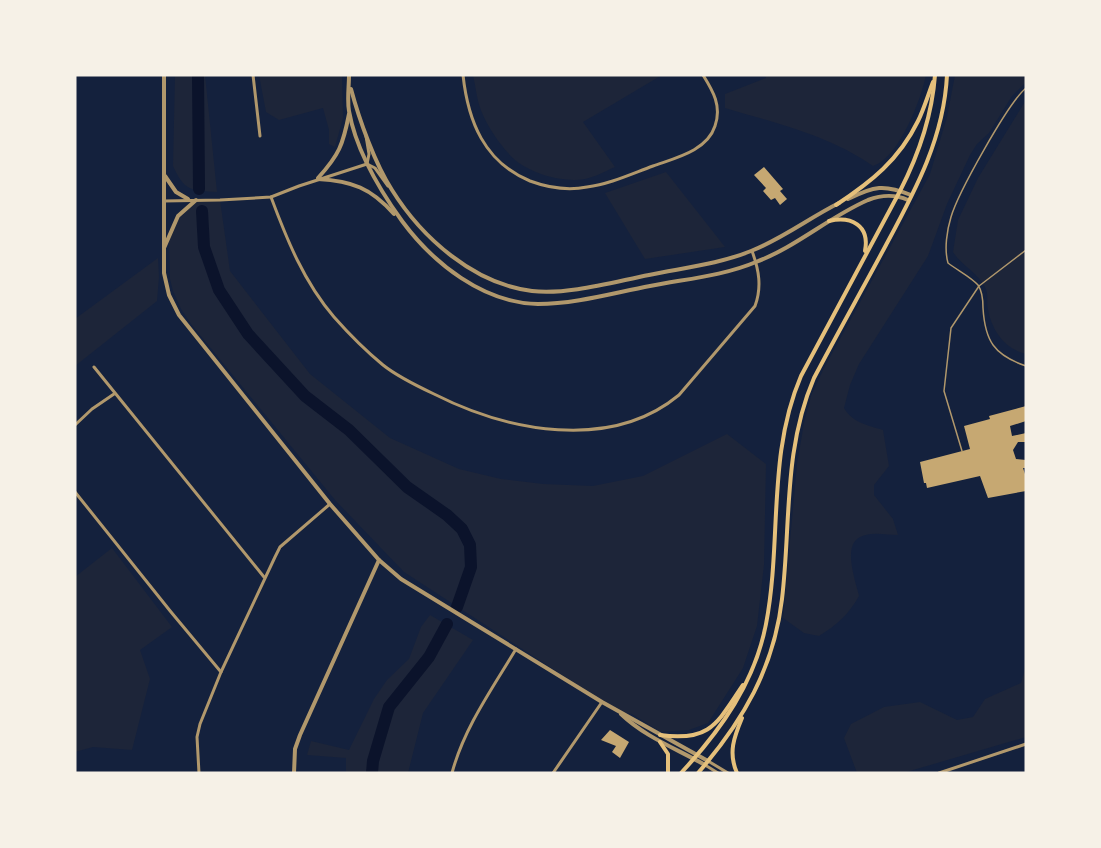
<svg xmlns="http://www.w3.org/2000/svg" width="1101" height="848" viewBox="0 0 1101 848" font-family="'Source Sans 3',sans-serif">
  <rect width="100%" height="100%" fill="#14213d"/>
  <g fill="#1d2539">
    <path d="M175,75h30l12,117c-26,-2 -32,0 -44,-26z"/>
    <polygon points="259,75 342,75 343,118 335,147 329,144 329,130 323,108 279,120 266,112"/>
    <path d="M473,75h189l-79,47 32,45c-9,4 -20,10 -30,12 -21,4 -53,-5 -70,-19 -12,-11 -25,-29 -32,-45 -6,-12 -7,-27 -10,-40z"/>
    <path d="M765,75h161c-5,25 -27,83 -53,91 -44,-31 -98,-43 -148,-58v-14l41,-16z"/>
    <path d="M955,75h71v7l-14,14 -23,37 -12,11 -7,11 -23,49 -19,52 -69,108 -9,21 -6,23c9,15 23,17 39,22l6,36 -15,19v10l19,24 5,16c-11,0 -27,-4 -38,2 -18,9 -4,45 -1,59 -10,18 -22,29 -40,40l-15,-3 -21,-15 14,-154 7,-41 7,-27 12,-26 107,-196 17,-57z"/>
    <path d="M1026,100v254c-21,-5 -34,-23 -38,-44 -2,-8 1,-16 -3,-23 -9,-16 -23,-21 -32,-35l5,-32 20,-42z"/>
    <polygon points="666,172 725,247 645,259 605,193"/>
    <polygon points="196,200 220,200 230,271 310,374 390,438 459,469 501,479 543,484 593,486 643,476 727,434 766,464 764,565 757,626 743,668 708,723 689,730 661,732 632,714 619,712 404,572 335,500 191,324 181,309 173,291 170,279 169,238 178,216"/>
    <polygon points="158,258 159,277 157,301 75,366 75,319"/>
    <polygon points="112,548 172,627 140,650 150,679 132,750 93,747 75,752 75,577"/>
    <polygon points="430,615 473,640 423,713 408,773 346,773 346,758 307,755 311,741 349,750 374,699 387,680 409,659 421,627"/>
    <polygon points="1026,665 1026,737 903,773 857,773 844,738 851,724 884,707 920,702 957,720 973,717 985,699 1021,683"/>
  </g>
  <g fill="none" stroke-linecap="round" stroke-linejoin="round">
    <g stroke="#0b132b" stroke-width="12">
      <polyline points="198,75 199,189"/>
      <polyline points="202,211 204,247 219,290 248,334 305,396 349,430 407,487 447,515 462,529 470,545 471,567 457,607"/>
      <polyline points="372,773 373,761 389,707 429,657 447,624"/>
    </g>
  </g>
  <g fill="#c6a872">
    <polygon points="764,167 783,189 780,191 787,199 780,205 775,198 771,200 763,191 766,188 754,175"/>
    <polygon points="1026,406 1026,421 1010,426 1012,436 1026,433 1026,442 1018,442 1013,450 1016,459 1026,460 1026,468 1023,468 1026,477 1026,491 988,498 980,476 927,488 926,483 924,483 920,462 970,449 964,426 990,419 989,416"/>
    <polygon points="610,730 629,742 620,758 612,752 616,746 601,740"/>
  </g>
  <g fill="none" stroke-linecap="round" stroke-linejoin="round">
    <g stroke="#b1986c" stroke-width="1.5">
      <path d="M1026,88c-18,15 -68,105 -75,129 -4,13 -7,32 -3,46 9,7 23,14 30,22 4,6 5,16 5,23 2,33 11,47 43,58"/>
      <polyline points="962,451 944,391 951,328 979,286 1026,250"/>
    </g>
    <g stroke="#b1986c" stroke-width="3">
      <polyline points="253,75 260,136"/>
      <path d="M463,75c5,46 21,87 67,106 19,7 37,10 57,6 23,-3 44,-13 66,-21 22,-8 54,-15 62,-40 7,-20 -2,-35 -12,-51"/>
      <polyline points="366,136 369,154 367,164"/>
      <polyline points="367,164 375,168 388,186"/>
      <path d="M271,197c16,43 33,85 63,120 15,17 32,34 49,48 15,12 34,21 51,29 73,37 176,58 245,1l76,-89c7,-19 4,-36 -3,-55"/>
      <polyline points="164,201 220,200 271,197 299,186 367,164"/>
      <polyline points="94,367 264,577"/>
      <polyline points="75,425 92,409 114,394"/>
      <polyline points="75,492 171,612 221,672"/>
      <polyline points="708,761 728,773"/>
      <polyline points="705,765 718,773"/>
      <polyline points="199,773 197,737 200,724 221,672 275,557 280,547 330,504"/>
      <path d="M452,773c12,-45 40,-84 64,-124"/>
      <polyline points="553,773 602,702"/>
      <polyline points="939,773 1026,744"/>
    </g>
    <g stroke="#b1986c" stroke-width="4">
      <polyline points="164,75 164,273 169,295 179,315 330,504 379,560 401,579 602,702 708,761"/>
      <path d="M349,75c0,12 -2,25 0,36 7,40 30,78 53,110 31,42 81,82 136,83 37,0 75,-11 112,-18 35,-7 73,-10 106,-24 40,-15 73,-45 112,-62 14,-5 26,-6 40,0"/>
      <path d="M351,89c8,30 24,75 41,101 30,48 82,94 140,101 36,4 81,-9 117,-16 33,-7 70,-11 102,-24 31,-12 58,-33 88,-48"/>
      <polyline points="165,176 176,192 188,199"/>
      <path d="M318,178c21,-23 25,-33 31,-64"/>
      <path d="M318,179c34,2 53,9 76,35"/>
      <path d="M848,199c26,-13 36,-15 63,-4"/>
      <polyline points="164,248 178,216 196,200"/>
      <path d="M621,714c24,23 56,35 84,51"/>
      <polyline points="294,773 295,749 300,735 379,560"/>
    </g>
    <g stroke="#e5c07b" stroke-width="4">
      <path d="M836,205c35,-23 63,-45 82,-84 6,-12 10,-26 15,-39"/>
      <path d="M829,221c22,-5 41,4 36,30"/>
      <path d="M660,735c51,7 57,-12 83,-50"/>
      <polyline points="660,742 668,754 668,773"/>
      <path d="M681,773c40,-43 74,-91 85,-149 16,-83 1,-169 35,-248l99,-185c19,-37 32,-75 35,-116"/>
      <path d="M698,773c45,-52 76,-105 84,-174 9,-75 1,-149 32,-221 23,-44 48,-88 72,-133 29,-54 58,-107 61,-170"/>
      <path d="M737,773c-9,-20 -3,-36 5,-55"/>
    </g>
  </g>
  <rect width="1101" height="848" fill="none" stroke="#f6f1e7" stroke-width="153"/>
</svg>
